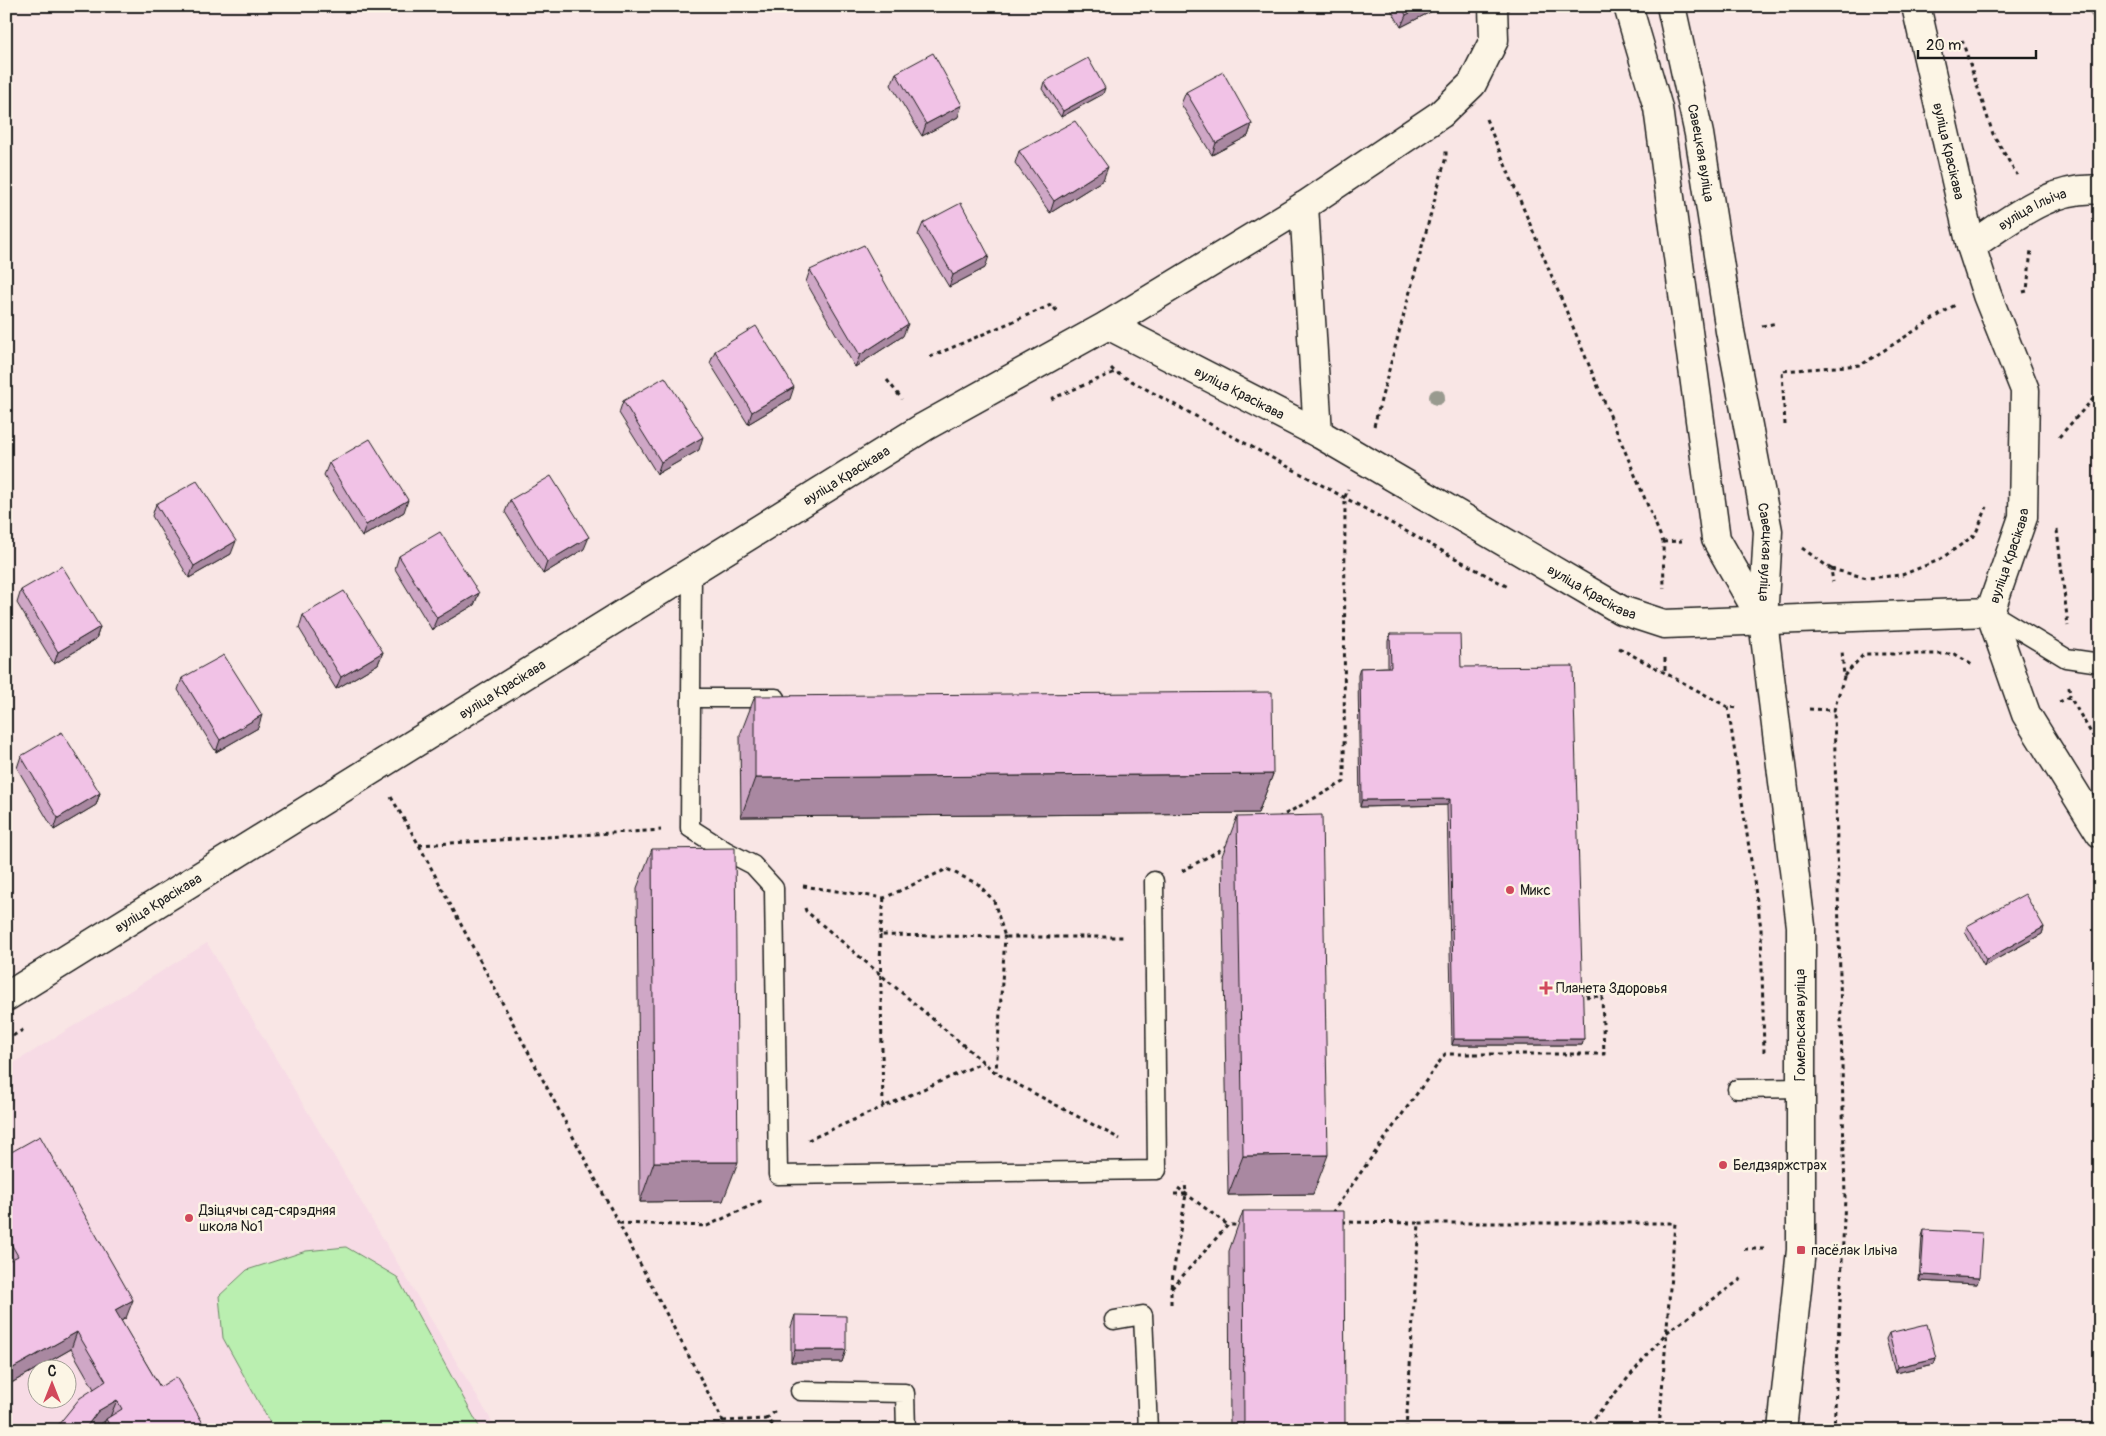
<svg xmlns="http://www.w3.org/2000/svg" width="2106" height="1436" viewBox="0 0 2106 1436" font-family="Pangolin,sans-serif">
  <rect width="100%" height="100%" fill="#f9e6e5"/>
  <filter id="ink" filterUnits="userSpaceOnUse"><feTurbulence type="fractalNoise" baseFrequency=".02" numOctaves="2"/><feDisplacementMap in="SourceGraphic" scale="10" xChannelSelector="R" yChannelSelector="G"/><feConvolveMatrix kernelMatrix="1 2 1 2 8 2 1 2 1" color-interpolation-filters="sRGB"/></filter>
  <g filter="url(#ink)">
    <path fill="#f7dbe5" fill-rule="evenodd" d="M207,943l290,487h-491v-362zM38,1368h30v30h-30z"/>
    <polygon fill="#baefb0" stroke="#6b8666" points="346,1247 397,1277 481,1430 274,1430 223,1338 219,1296 247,1270 306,1251"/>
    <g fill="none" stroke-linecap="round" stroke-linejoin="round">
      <g stroke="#1c1c1c" stroke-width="21">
        <g id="service">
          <polyline points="692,571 690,828 726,851 753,865 774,888 778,1175 1157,1170 1154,881"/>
          <polyline points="1990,612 2066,658 2100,663"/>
          <polyline points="691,698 776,698"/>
          <polyline points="1737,1089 1800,1088"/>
          <polyline points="1114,1320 1143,1315 1148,1430"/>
          <polyline points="800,1391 905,1393 906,1430"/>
        </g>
      </g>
      <g stroke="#1c1c1c" stroke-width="31">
        <g id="minor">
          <polyline points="1304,206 1318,433"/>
          <path id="s1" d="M1971,246c38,-25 80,-61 129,-56"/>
          <polyline points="1108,325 1304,206 1441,114 1472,84 1494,40 1493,6"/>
          <path id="s2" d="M6,997l918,-570 184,-102 210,108 303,177 43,14 326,-12 33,-95 2,-127 -38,-95 -16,-49 -55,-240"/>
        </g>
      </g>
      <g stroke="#1c1c1c" stroke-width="31">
        <g id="tertiary">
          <polyline points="1628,6 1658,108 1716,539 1763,621"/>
          <path id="s3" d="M1671,6l28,128 31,197 38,200 -5,90 38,305v324l-19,180"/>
          <polyline points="1990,612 2026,714 2100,833"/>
        </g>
      </g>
      <g stroke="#1c1c1c" stroke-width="3" stroke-dasharray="4 4" stroke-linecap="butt">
        <polyline points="1962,40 1993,134 2017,175"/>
        <polyline points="1486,119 1663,542 1664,589"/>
        <polyline points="2023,292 2027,291 2031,249"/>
        <polyline points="1762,326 1777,323"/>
        <polyline points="930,357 1051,305 1059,313"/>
        <polyline points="1111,368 1115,372 1508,587"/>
        <polyline points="887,380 902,399"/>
        <polyline points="1051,399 1115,372"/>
        <polyline points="1785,425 1782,371 1861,365 1955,305"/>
        <polyline points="1374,426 1446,157 1446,151"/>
        <polyline points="2059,437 2100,391"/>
        <polyline points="2057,530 2068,626"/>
        <polyline points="1663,542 1682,541"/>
        <polyline points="1802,548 1831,569 1833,582"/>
        <polyline points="1831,569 1867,578 1902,575 1939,560 1975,535 1987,507"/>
        <polyline points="1619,648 1728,707 1740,708"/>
        <polyline points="1665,658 1665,673"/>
        <polyline points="1844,676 1864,654 1955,654 1972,665"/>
        <polyline points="2069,687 2070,697"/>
        <polyline points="2059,702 2070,697 2100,748"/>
        <polyline points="1728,707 1761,928 1764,1052"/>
        <polyline points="1809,709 1834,710 1844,677 1842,650"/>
        <polyline points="391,797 419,845 723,1421 723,1430"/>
        <polyline points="1278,818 1344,782 1345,497 1348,489"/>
        <polyline points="419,845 661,830"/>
        <polyline points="1182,871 1229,845"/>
        <polyline points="803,886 884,898 947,869 978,884 994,901 1005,937 1125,937"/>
        <polyline points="884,898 880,935 1005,937 996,1072"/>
        <polyline points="805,908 806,911 996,1073 1120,1139"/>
        <polyline points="880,935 883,1107 984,1062"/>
        <polyline points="6,1040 26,1028"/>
        <polyline points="808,1140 883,1107"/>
        <polyline points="1178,1188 1228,1225"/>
        <polyline points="1174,1194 1186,1194 1185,1182"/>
        <polyline points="1332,1213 1445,1054 1604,1054 1602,996 1580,997"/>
        <polyline points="1342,1222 1419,1223"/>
        <polyline points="619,1223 707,1226 763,1200"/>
        <polyline points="1744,1249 1768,1249"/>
        <polyline points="1171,1287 1186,1194"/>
        <polyline points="1171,1304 1171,1289 1228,1225 1241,1225"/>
        <polyline points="766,1419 777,1410"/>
        <polyline points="723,1421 766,1419 779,1430"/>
        <polyline points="1406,1430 1419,1223 1675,1223 1659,1430"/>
        <polyline points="1584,1430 1666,1333 1744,1277"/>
        <polyline points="1834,1430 1845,1198 1834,710"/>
      </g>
      <use href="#service" stroke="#fcf5e5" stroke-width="18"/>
      <use href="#minor" stroke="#fcf5e5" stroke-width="28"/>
      <use href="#tertiary" stroke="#fcf5e5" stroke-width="28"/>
    </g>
    <circle fill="#999a8f" cx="1437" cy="397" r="8"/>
    <g fill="#cfa7c6" stroke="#1c1c1c">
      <polygon points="1389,6 1439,6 1438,8 1401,27"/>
      <polygon points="2086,6 2100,6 2100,30"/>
      <polygon points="896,73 958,117 922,136 891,85"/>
      <polygon points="1044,82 1103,94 1061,117 1042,89"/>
      <polygon points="1186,92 1252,124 1248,136 1212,155 1181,104"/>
      <polygon points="1019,151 1103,180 1050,213 1015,163"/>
      <polygon points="923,223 985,268 949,287 918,235"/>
      <polygon points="810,270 903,336 855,367 806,282"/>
      <polygon points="715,351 790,399 748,424 710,363"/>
      <polygon points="623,401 699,450 657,474 619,413"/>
      <polygon points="329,463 404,512 362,537 324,475"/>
      <polygon points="510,500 584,549 543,574 505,512"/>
      <polygon points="156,504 231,554 189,578 152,516"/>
      <polygon points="399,556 479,593 474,605 432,630 395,569"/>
      <polygon points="21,590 100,627 96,639 54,664 17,603"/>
      <polygon points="303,615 383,652 378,664 336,689 299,628"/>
      <polygon points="1390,634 1461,667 1584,1039 1582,1045 1452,1045 1447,805 1360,807 1358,675 1360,668 1388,667 1388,641"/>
      <polygon points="182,678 258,728 216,752 178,690"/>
      <polygon points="755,696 1273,774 1258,813 741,817 740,735"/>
      <polygon points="21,756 100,793 96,805 54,830 17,768"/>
      <polygon points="1237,817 1313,1194 1228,1195 1222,856"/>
      <polygon points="652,849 723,1201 640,1202 637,888"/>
      <polygon points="1967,926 2044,927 2042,934 1984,966 1965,932"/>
      <polygon points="6,1155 126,1318 121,1321 160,1387 207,1430 102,1430 105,1421 91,1430 54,1430 94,1389 71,1349 6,1386"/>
      <polygon points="1243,1211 1345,1430 1230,1430 1229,1251"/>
      <polygon points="1924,1230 1977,1284 1919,1281 1922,1236"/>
      <polygon points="795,1315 846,1350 842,1362 791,1362 791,1327"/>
      <polygon points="1889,1333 1936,1358 1934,1364 1895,1373 1886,1339"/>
    </g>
    <g fill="#a988a1" stroke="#1c1c1c">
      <polygon points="1423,6 1439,6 1438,8 1401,27 1406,15"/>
      <polygon points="1105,88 1103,94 1061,117 1063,111"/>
      <polygon points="962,105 958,117 922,136 926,124"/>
      <polygon points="1252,124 1248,136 1212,155 1216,143"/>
      <polygon points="1108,167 1103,180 1050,213 1054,201"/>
      <polygon points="989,256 985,268 949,287 953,275"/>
      <polygon points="908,324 903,336 855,367 860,355"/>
      <polygon points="794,387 790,399 748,424 752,412"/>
      <polygon points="703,437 699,450 657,474 661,462"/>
      <polygon points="408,500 404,512 362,537 366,525"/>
      <polygon points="589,537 584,549 543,574 547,562"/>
      <polygon points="236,541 231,554 189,578 194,566"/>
      <polygon points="479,593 474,605 432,630 437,618"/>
      <polygon points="100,627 96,639 54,664 58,652"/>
      <polygon points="383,652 378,664 336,689 341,677"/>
      <polygon points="262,715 258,728 216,752 220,740"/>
      <polygon points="1273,774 1258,813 741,817 755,778"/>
      <polygon points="100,793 96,805 54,830 58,818"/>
      <polygon points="1450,799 1447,805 1360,807 1362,800"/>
      <polygon points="2044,927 2042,934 1984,966 1986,960"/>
      <polygon points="1454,1039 1584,1039 1582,1045 1452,1045"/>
      <polygon points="1328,1155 1313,1194 1228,1195 1243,1156"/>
      <polygon points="654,1162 738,1162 723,1201 640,1202"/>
      <polygon points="1921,1275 1979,1278 1977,1284 1919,1281"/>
      <polygon points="133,1300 126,1318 109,1328 115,1310"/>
      <polygon points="77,1332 71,1349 6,1386 6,1372"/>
      <polygon points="795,1350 846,1350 842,1362 791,1362"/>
      <polygon points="1936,1358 1934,1364 1895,1373 1897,1367"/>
      <polygon points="117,1400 110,1417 106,1419 105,1421 91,1430 84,1430 98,1411"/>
    </g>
    <g fill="#f1c2e6" stroke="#1c1c1c">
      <polygon points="1401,6 1423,6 1406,15"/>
      <polygon points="933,53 962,105 926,124 896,73"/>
      <polygon points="1088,58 1105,88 1063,111 1044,82"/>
      <polygon points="1223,72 1252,124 1216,143 1186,92"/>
      <polygon points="1075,121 1108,167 1054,201 1019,151"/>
      <polygon points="961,203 989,256 953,275 923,223"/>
      <polygon points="864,245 908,324 860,355 810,270"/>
      <polygon points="756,326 794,387 752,412 715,351"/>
      <polygon points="665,377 703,437 661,462 623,401"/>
      <polygon points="370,439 408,500 366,525 329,463"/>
      <polygon points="551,476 589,537 547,562 510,500"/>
      <polygon points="197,481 236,541 194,566 156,504"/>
      <polygon points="440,532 479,593 437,618 399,556"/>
      <polygon points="62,566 100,627 58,652 21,590"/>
      <polygon points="344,591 383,652 341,677 303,615"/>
      <polygon points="1390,634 1460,634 1461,667 1573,666 1584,1039 1454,1039 1450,799 1362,800 1360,668 1391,667"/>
      <polygon points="224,655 262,715 220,740 182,678"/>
      <polygon points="1272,692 1273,774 755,778 755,696"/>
      <polygon points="62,732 100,793 58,818 21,756"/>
      <polygon points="1322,815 1328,1155 1243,1156 1237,817"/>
      <polygon points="735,848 738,1162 654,1162 652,849"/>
      <polygon points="2025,894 2044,927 1986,960 1967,926"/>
      <polygon points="40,1136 133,1300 115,1310 160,1387 176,1377 207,1430 112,1430 106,1419 122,1409 117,1400 98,1411 84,1430 54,1430 80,1398 106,1381 77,1332 6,1372 6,1262 18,1256 6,1235 6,1155"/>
      <polygon points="1243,1211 1344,1211 1345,1430 1244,1430"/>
      <polygon points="1924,1230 1982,1233 1979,1278 1921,1275"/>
      <polygon points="795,1315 846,1316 846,1350 795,1350"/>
      <polygon points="1927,1324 1936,1358 1897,1367 1889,1333"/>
    </g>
  </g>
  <g fill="#d1495b" stroke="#fcf5e5" stroke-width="2">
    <circle cx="1510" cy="890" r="5"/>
    <path d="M1543.5 980.5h5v5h5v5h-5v5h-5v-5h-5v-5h5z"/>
    <circle cx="1723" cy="1165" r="5"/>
    <circle cx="189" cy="1218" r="5"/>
    <rect x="1796" y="1245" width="10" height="10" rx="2.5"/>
  </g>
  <g text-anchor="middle" stroke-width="5" stroke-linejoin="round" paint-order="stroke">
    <g font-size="14" fill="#1c1c1c" stroke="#fcf5e5">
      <text transform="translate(1949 151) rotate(77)" y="5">вуліца Красікава</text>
      <text dy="5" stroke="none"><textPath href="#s3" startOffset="150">Савецкая вуліца</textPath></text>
      <text dy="5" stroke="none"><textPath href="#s1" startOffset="72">вуліца Ільіча</textPath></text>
      <text dy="5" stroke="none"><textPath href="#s2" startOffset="1439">вуліца Красікава</textPath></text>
      <text dy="5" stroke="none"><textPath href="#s2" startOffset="989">вуліца Красікава</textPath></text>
      <text dy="5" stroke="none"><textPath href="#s3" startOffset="555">Савецкая вуліца</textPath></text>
      <text dy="5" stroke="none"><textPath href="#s2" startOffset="2309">вуліца Красікава</textPath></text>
      <text dy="5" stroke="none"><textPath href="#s2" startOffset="1844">вуліца Красікава</textPath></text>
      <text dy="5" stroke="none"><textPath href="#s2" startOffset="584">вуліца Красікава</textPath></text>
      <text dy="5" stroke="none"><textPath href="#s2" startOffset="179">вуліца Красікава</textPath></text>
      <text transform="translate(1800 1025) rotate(-90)" y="5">Гомельская вуліца</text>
    </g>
    <g font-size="14" fill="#1c1c1c" stroke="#fcf5e5" text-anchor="start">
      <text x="1520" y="895">Микс</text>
      <text x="1556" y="993">Планета Здоровья</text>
      <text x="1733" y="1170">Белдзяржстрах</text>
      <text x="199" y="1215">Дзіцячы сад-сярэдняя<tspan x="199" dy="16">школа №1</tspan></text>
      <text x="1811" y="1255">пасёлак Ільіча</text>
    </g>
  </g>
  <rect width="2106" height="1436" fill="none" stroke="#fcf5e5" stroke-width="25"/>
  <rect x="12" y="12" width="2081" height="1411" fill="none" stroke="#1c1c1c" stroke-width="2" filter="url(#ink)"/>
  <g transform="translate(52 1384)"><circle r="24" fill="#fcf5e5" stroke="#a29e95"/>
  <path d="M0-4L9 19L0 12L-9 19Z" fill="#d1495b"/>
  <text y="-8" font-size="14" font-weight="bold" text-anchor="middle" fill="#1c1c1c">С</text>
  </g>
  <path d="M1918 50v8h118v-8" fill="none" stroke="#1c1c1c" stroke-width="2.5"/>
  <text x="1926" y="50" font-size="15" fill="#1c1c1c" stroke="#fcf5e5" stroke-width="4" paint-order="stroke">20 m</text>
</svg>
